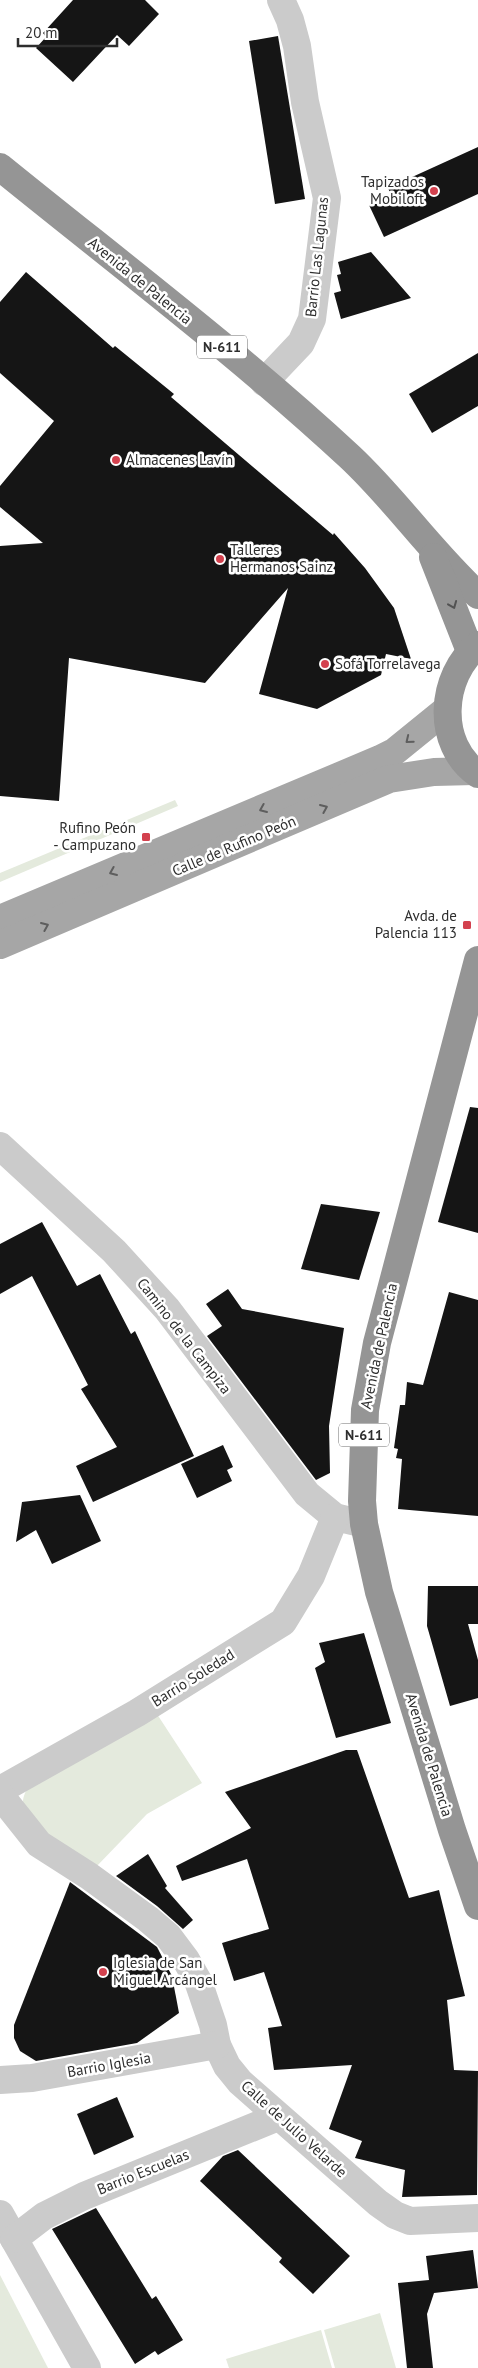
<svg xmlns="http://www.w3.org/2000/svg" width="478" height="2368" viewBox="0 0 478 2368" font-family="'PT Sans',sans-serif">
  <rect width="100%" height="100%" fill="#fff"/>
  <g fill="#e4eadd">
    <polygon points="175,800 178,806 0,882 0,873"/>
    <path d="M153,1708l49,75 -55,31 -52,54c-17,-12 -65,-42 -71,-60 -3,-8 1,-16 5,-22z"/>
    <polygon points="0,2275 48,2368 0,2368"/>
    <polygon points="380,2313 396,2368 335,2368 324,2330"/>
    <polygon points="321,2330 332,2368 229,2368 226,2359"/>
  </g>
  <g fill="#151515">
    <polygon points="73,0 145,0 159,14 129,46 117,35 73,82 36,48 46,37 43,33"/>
    <polygon points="278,36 305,199 275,204 249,41"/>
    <polygon points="478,147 478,194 384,237 369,205 391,195 388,188"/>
    <polygon points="371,252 411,298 341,319 334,293 341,291 337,275 341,274 338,262"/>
    <polygon points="26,272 113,348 115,346 174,394 171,397 333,535 334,533 365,568 394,608 411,659 386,654 381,675 317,709 259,694 288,588 205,683 69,658 59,801 0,796 0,546 43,543 0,507 0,486 54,421 0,373 0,302"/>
    <polygon points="478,353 478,406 432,433 409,394"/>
    <polygon points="470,1107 478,1108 478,1233 438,1222"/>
    <polygon points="321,1204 380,1212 359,1280 301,1269"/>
    <polygon points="42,1222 77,1286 100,1274 131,1334 135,1331 194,1456 93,1502 76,1466 117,1447 81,1389 88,1385 32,1276 0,1294 0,1244"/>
    <polygon points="228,1289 242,1309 344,1328 329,1426 330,1473 316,1480 207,1336 222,1326 206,1304"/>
    <polygon points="449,1292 478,1300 478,1516 398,1509 402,1459 396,1458 398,1449 394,1448 400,1405 405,1405 407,1382 423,1385"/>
    <polygon points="223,1445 233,1467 227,1470 232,1481 197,1498 181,1464"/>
    <polygon points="80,1495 101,1541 52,1564 36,1530 16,1542 22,1502"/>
    <polygon points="428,1586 478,1586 478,1624 468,1624 478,1660 478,1698 450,1706 427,1626"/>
    <polygon points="364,1633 391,1723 336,1738 315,1668 325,1662 319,1643"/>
    <polygon points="346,1750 357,1750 409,1898 439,1890 465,1996 447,2000 454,2070 478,2071 477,2195 402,2197 405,2170 355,2158 362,2141 329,2129 352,2065 274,2070 268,2028 282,2026 264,1972 234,1981 222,1943 269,1929 247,1859 182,1881 176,1866 251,1828 225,1792"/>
    <polygon points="148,1854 167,1886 165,1888 193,1920 183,1929 157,1906 116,1876"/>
    <polygon points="70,1882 157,1947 172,1976 179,2013 137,2043 36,2061 20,2051 14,2038 14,2025"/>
    <polygon points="117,2097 134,2137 94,2155 77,2114"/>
    <polygon points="238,2150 350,2256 313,2294 279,2262 282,2258 200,2181 223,2156"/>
    <polygon points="96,2208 152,2299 156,2296 183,2340 158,2355 155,2351 135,2364 52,2229"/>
    <polygon points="473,2250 478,2288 434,2293 427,2314 433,2368 407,2368 398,2283 429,2280 426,2256"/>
  </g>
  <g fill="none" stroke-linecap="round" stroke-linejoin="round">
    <g stroke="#cbcbcb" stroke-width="28">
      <polyline points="264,382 301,343 312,319 327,198 305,102 297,46 290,20 281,0"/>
      <polyline points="0,1146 114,1251 167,1309 307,1494 335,1517 364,1524"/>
      <polyline points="0,1790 137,1713 283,1622 311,1576 335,1517"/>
      <polyline points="0,1795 39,1844 89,1876 148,1919 168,1936 186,1960 198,1981 213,2025 217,2045 227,2066 240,2082 378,2203 395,2215 410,2221 478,2218"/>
      <polyline points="0,2080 32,2078 217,2045"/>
      <polyline points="0,2214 87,2368"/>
      <polyline points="14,2239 44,2216 84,2196 278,2117"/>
    </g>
    <g stroke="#a6a6a6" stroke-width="28">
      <polyline points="0,919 380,759 394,752 447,709"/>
      <polyline points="0,945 389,779 434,772 474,771"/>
    </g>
    <g stroke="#959595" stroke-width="28">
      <path d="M0,167c117,95 239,187 350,290 46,43 81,95 128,138"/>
      <polyline points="433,557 470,651"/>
      <path d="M478,645c-38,31 -43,99 0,129"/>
      <polyline points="478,960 377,1343 365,1410 362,1501 364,1524 379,1592 452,1830 478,1906"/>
    </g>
  </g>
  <defs><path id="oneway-chevron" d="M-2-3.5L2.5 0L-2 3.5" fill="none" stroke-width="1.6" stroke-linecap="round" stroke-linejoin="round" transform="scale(1.25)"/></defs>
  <use stroke="#525252" href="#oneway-chevron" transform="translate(453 605) rotate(68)"/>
  <g stroke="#5e5e5e">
    <use href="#oneway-chevron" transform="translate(409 740) rotate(141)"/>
    <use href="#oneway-chevron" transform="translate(324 808) rotate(-23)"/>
    <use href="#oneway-chevron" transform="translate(263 809) rotate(157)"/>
    <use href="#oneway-chevron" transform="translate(113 872) rotate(157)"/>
    <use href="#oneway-chevron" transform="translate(45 926) rotate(-23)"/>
  </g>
  <g fill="#d3414e" stroke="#fff" stroke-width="2">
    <circle cx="434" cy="191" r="5"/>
    <circle cx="116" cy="460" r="5"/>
    <circle cx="220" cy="559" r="5"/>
    <circle cx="325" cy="664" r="5"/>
    <rect x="141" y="832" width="10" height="10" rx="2.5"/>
    <rect x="462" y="920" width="10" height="10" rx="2.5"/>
    <circle cx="103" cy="1972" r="5"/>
  </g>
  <g text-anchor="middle" stroke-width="5" stroke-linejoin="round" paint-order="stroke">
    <g fill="#fff" stroke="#6d6d6d" stroke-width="1">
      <rect x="197" y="335.5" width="50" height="23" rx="4"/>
      <rect x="339" y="1423.5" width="50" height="23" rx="4"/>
    </g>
    <g font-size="14" font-weight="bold" fill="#2e2e2e">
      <text x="222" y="352">N-611</text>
      <text x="364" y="1440">N-611</text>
    </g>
    <g font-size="15" fill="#2e2e2e" stroke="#fff" text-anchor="start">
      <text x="424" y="187" text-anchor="end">Tapizados<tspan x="424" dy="17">Mobiloft</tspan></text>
      <text x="126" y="465">Almacenes Lavín</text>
      <text x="230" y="555">Talleres<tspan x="230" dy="17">Hermanos Sainz</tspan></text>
      <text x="335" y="669">Sofá Torrelavega</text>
      <text x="136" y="833" text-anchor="end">Rufino Peón<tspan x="136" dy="17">- Campuzano</tspan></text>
      <text x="457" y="921" text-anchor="end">Avda. de<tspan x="457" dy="17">Palencia 113</tspan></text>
      <text x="113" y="1968">Iglesia de San<tspan x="113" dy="17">Miguel Arcángel</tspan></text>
    </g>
    <g font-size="15" fill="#2e2e2e" stroke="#fff">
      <text transform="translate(317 257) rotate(-84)" y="5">Barrio Las Lagunas</text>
      <text transform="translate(140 281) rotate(39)" y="5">Avenida de Palencia</text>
      <text transform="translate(234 846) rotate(-23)" y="5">Calle de Rufino Peón</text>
      <text transform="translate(184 1336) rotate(52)" y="5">Camino de la Campiza</text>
      <text transform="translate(379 1346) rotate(-78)" y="5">Avenida de Palencia</text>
      <text transform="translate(193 1678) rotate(-32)" y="5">Barrio Soledad</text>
      <text transform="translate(429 1755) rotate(73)" y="5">Avenida de Palencia</text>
      <text transform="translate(109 2065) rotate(-10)" y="5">Barrio Iglesia</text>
      <text transform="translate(294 2129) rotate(42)" y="5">Calle de Julio Velarde</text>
      <text transform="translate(143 2172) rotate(-22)" y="5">Barrio Escuelas</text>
    </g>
  </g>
  <path d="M18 38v8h99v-8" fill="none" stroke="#2e2e2e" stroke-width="2.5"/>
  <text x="25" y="38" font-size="15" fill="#2e2e2e" stroke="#ffffff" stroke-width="4" paint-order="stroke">20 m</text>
</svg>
